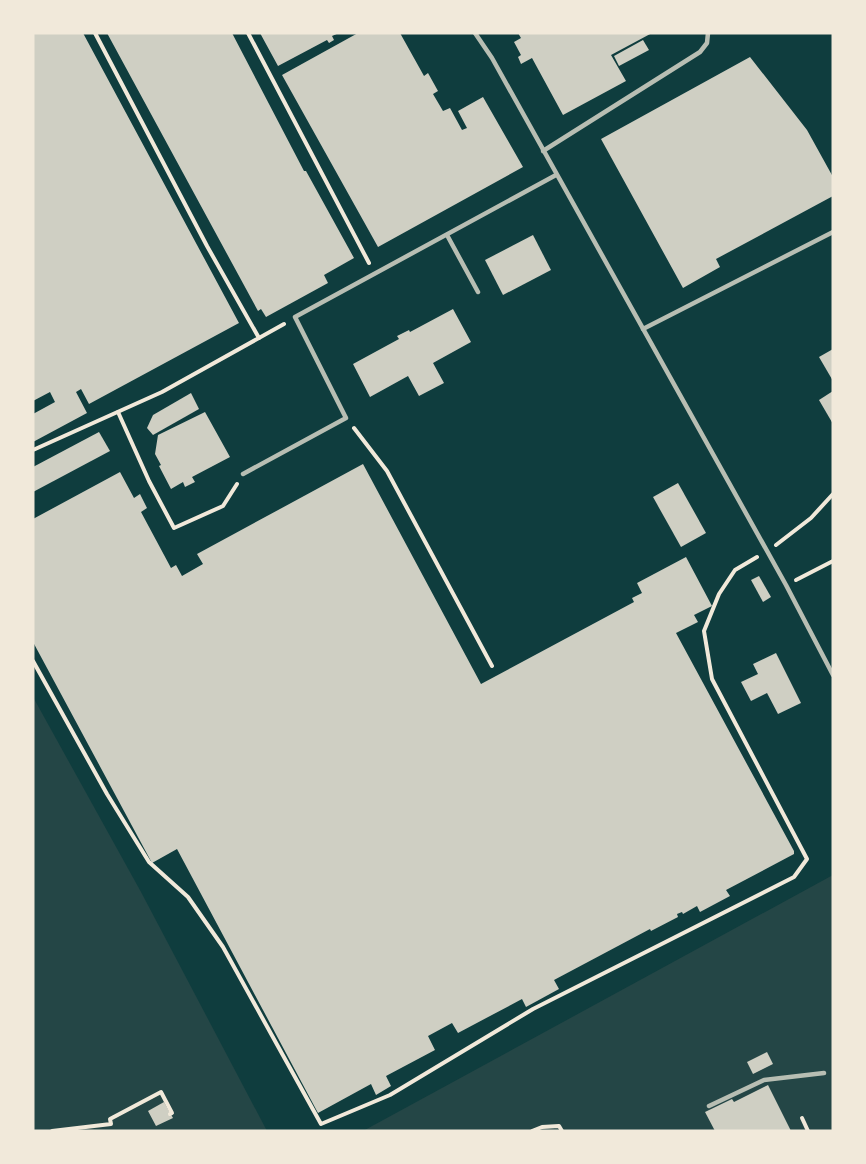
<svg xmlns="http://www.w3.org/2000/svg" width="866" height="1164" viewBox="0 0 866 1164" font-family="'Golos Text',sans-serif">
  <rect width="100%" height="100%" fill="#0f3d3e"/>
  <g fill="#244646">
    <polygon points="33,697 141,892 267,1131 33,1131"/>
    <polygon points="833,875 833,1131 363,1131"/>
  </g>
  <g fill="#cfcfc3">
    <polygon points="33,33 83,33 239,323 89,404 81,389 76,392 87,413 33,442 33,414 55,402 50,392 33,401"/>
    <polygon points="107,33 232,33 304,171 306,171 354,258 324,275 328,283 266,317 261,309 258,311"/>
    <polygon points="260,33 339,33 332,36 334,40 329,43 327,40 278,66"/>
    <polygon points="358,33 400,33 424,76 428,73 438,91 433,94 443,111 450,108 462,130 467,128 458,111 483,97 523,167 378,247 282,75"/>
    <polygon points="518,33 652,33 611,55 626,81 563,115 532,58 521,64 518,57 521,55 514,42 521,38"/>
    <polygon points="643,40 649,50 619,66 614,56"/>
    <polygon points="750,57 807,130 833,177 833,196 716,259 720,267 683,288 601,139"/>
    <polygon points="533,235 551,270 503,295 485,260"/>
    <polygon points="453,309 471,342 433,363 444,383 419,396 408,376 370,397 353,364 399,339 397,336 409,330 410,332"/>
    <polygon points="833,349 833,381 819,357"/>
    <polygon points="833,391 833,424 819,400"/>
    <polygon points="191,393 199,409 153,435 147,428 153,415"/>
    <polygon points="205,412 230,457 192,477 195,482 185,487 183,482 171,489 159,466 161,465 155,454 158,435"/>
    <polygon points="99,432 110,451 33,492 33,467"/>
    <polygon points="363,464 481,684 634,602 632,598 642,593 637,583 686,557 712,606 694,615 698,622 676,633 794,851 794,854 726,890 730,896 700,912 697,906 683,914 682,912 677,914 678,917 651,931 650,929 554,980 559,989 526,1007 522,999 458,1033 452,1023 428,1036 435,1050 386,1076 391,1086 376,1095 371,1084 318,1113 177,849 152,863 33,642 33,519 120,472 134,498 140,494 147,508 141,512 171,568 176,565 182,576 203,564 197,554"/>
    <polygon points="678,483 706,533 681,547 653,497"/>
    <polygon points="759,576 771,597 763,602 751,580"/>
    <polygon points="776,653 801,703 778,714 767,693 751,701 741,682 758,674 753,664"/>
    <polygon points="767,1052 773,1064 753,1074 747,1062"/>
    <polygon points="768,1085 791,1131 715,1131 705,1112 732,1099 734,1102"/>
    <polygon points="164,1102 173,1118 156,1126 148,1111"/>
  </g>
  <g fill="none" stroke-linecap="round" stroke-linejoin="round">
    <g stroke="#f1e9da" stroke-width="4">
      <polyline points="95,33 207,246 259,338"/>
      <polyline points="248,33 369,263"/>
      <polyline points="118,412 149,481 174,528 223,506 237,484"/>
      <polyline points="354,428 387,471 492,666"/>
      <polyline points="33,450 162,392 284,324"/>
      <polyline points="776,545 811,518 833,494"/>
      <polyline points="796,580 833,561"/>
      <polyline points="33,661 107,794 149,862 188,897 223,947 321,1124 390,1095 533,1009 794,877 807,859 712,679 704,631 719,594 735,570 757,557"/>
      <polyline points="802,1118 808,1131"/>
      <polyline points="52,1131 111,1124 110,1119 161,1092 172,1113 170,1114"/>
      <polyline points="532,1131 542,1127 559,1126 562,1131"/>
    </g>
    <g stroke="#b8beb3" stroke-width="4.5">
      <polyline points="475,33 492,58 786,585 833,675"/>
      <polyline points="543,151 700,52 707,43 708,33"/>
      <polyline points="447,235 478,292"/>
      <polyline points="643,329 833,232"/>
      <polyline points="243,474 346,418 295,317 556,175"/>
      <polyline points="709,1106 764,1080 824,1073"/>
    </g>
  </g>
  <rect width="866" height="1164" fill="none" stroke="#f1e9da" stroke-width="69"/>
</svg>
